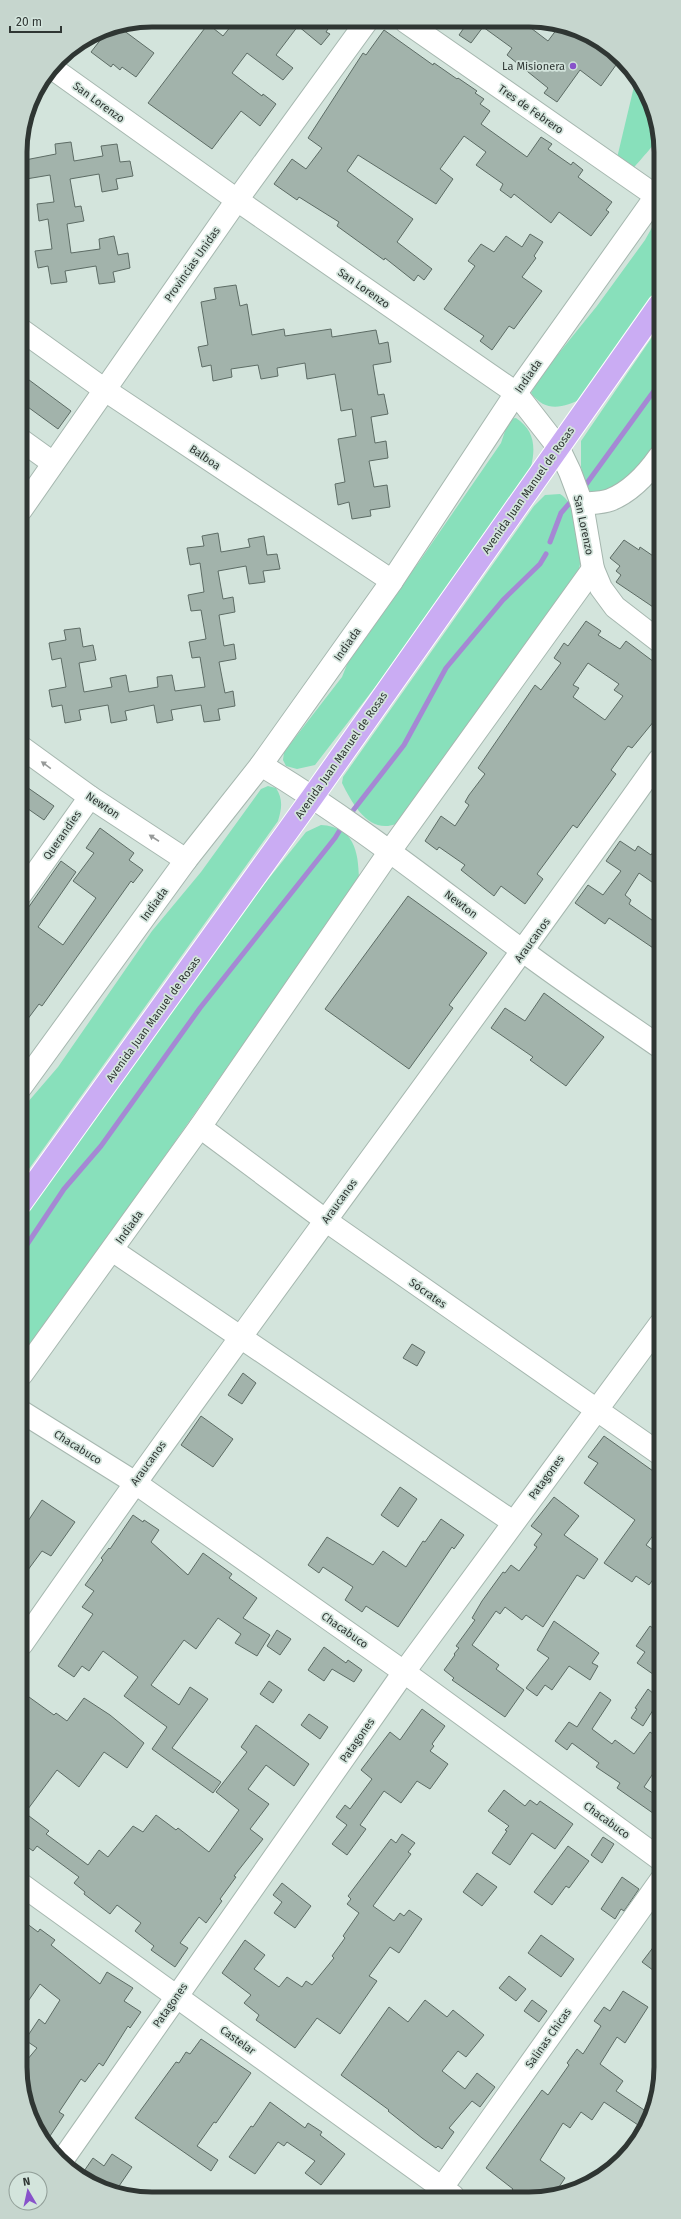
<svg xmlns="http://www.w3.org/2000/svg" width="681" height="2219" viewBox="0 0 681 2219" font-family="'Fira Sans',sans-serif">
  <rect width="100%" height="100%" fill="#d3e4dc"/>
  <g fill="#88e0bb">
    <path d="M636,78c8,12 26,42 23,57 -3,9 -21,27 -27,35l-15,-12z"/>
    <path d="M659,215v72l-76,111c-20,10 -37,15 -52,-5l11,-19 55,-68 48,-66z"/>
    <polygon points="659,327 659,449 610,491 591,492 585,484 581,467 581,441"/>
    <path d="M516,418c18,12 20,28 15,49l-152,215 -64,83 -18,4 -11,-3 -3,-6 1,-8 58,-75 6,-15 25,-40 46,-60 82,-119 8,-24z"/>
    <path d="M560,494c19,11 25,58 18,79l-180,250c-28,13 -45,-18 -56,-40l1,-6 191,-271 11,-11z"/>
    <path d="M268,786l8,2c7,11 6,20 2,33l-257,359v-70l37,-43 94,-136 49,-59 60,-83z"/>
    <path d="M321,825c33,2 37,25 38,54l-337,481v-140l216,-303 68,-85z"/>
  </g>
  <g fill="none" stroke-linecap="round" stroke-linejoin="round">
    <g stroke="#a588d4" stroke-width="5">
      <polyline points="582,490 659,384"/>
      <polyline points="550,542 561,513 574,498"/>
      <polyline points="348,817 404,745 446,668 503,600 540,564 546,554"/>
      <polyline points="22,1252 64,1189 101,1146 200,1008 335,838 343,825"/>
    </g>
  </g>
  <g fill="#a2b3ab" stroke="#5d6c65" fill-rule="evenodd">
    <polygon points="235,21 333,21 326,32 330,34 321,45 298,26 276,55 293,68 283,80 247,53 232,73 262,96 263,94 276,104 260,126 241,111 212,149 148,103 208,24 223,36"/>
    <polygon points="468,22 523,22 548,41 560,25 595,38 621,58 601,86 580,70 557,102 544,93 548,88 507,55 512,48 483,27 471,43 459,35"/>
    <polygon points="119,27 154,53 136,77 122,67 120,70 113,64 111,67 91,52 109,29"/>
    <polygon points="384,30 433,65 434,63 457,79 458,78 477,91 475,93 484,99 480,104 490,111 481,124 527,157 541,137 552,144 548,149 571,165 573,162 583,170 578,177 612,202 606,210 609,212 591,236 559,212 551,223 514,194 511,198 500,190 503,184 476,165 486,152 464,136 440,169 453,179 436,204 358,155 347,171 413,219 397,242 432,269 424,280 418,275 414,281 385,258 384,260 337,226 339,222 299,197 297,200 274,184 292,159 306,169 322,148 308,138 363,53 366,55"/>
    <polygon points="71,142 74,161 103,156 101,146 117,144 120,162 130,161 133,176 116,179 118,189 102,192 99,174 70,179 75,207 81,206 84,221 67,224 71,253 100,249 99,239 114,236 118,255 128,253 130,268 113,272 115,282 99,284 96,266 65,271 67,282 51,284 48,266 38,268 35,251 52,249 48,219 39,221 37,204 54,202 50,175 20,180 20,161 56,154 55,144"/>
    <polygon points="530,234 543,242 534,256 536,258 522,277 542,291 514,329 509,326 492,350 480,341 484,336 444,309 475,266 468,261 481,244 494,252 506,236 522,247"/>
    <polygon points="236,285 240,306 247,304 252,335 284,329 285,336 331,329 332,337 376,330 379,344 388,342 391,362 373,365 378,395 384,394 388,414 371,417 375,443 386,441 388,458 369,461 374,487 387,485 390,507 370,510 371,516 352,519 349,502 338,505 335,484 345,482 338,439 356,436 352,409 341,411 335,374 307,379 305,363 277,368 278,376 261,379 258,365 231,369 232,377 213,381 211,365 202,367 198,347 208,345 201,302 216,299 214,288"/>
    <polygon points="21,374 71,411 58,429 21,402"/>
    <polygon points="218,533 221,552 250,547 248,539 264,536 267,555 277,554 280,569 263,571 265,582 249,584 246,566 218,571 223,599 233,597 235,612 219,615 224,646 234,644 236,659 219,662 225,693 233,691 235,706 218,709 220,720 204,722 201,705 171,710 173,720 157,723 154,705 125,711 127,720 111,723 108,705 79,710 81,720 65,723 62,705 52,707 49,690 66,687 61,658 52,660 49,643 66,640 64,630 80,628 83,647 93,645 96,660 79,663 84,692 112,687 110,678 126,675 129,692 158,687 157,677 172,675 175,691 205,687 200,657 192,658 189,642 206,639 201,610 191,611 188,595 204,592 200,563 190,565 187,548 204,546 202,536"/>
    <polygon points="624,540 639,550 640,547 659,560 659,611 616,582 621,575 616,571 620,566 610,558"/>
    <path d="M586,621l15,10 -3,4 22,14 6,-8 32,24 -5,7 6,5v38l-27,33 -4,-2 -17,24 5,4 -39,54 -4,-3 -36,49 6,5 -18,25 -24,-18 -7,10 -33,-26 4,-5 -26,-18 -2,3 -12,-9 16,-25 14,10 14,-21 -4,-3 4,-7 16,-21 -7,-6 57,-83 6,5 20,-27 -7,-5 10,-15 4,3zM588,663l31,21 -5,6 9,6 -18,24 -32,-23 6,-9 -6,-3z"/>
    <polygon points="21,783 54,806 44,820 21,804"/>
    <polygon points="100,828 134,853 129,860 143,870 133,883 131,881 42,1006 39,1004 21,1028 21,918 61,861 76,872 38,927 63,945 96,898 73,881 94,853 86,848"/>
    <polygon points="620,841 635,851 638,846 651,855 659,843 659,887 639,873 625,895 631,900 629,904 659,925 659,952 609,918 605,924 575,903 588,885 603,895 621,871 606,861"/>
    <polygon points="408,896 487,953 449,1005 453,1008 409,1069 325,1009"/>
    <polygon points="544,993 604,1037 566,1086 530,1060 533,1057 491,1028 505,1008 525,1021"/>
    <polygon points="412,1344 425,1352 417,1366 403,1358"/>
    <polygon points="243,1373 256,1383 242,1404 228,1395"/>
    <polygon points="201,1416 233,1439 213,1467 181,1445"/>
    <polygon points="604,1436 660,1476 660,1526 646,1545 660,1555 660,1570 649,1585 636,1576 632,1582 604,1563 635,1520 584,1483 598,1463 588,1457"/>
    <polygon points="400,1487 417,1499 398,1527 381,1515"/>
    <polygon points="554,1497 579,1516 564,1535 598,1559 584,1579 577,1575 543,1627 526,1615 522,1620 505,1607 500,1614 496,1611 472,1645 499,1665 496,1669 524,1690 505,1717 452,1680 454,1678 444,1670 455,1655 454,1654 459,1648 456,1646 475,1620 472,1618 482,1601 503,1572 505,1573 511,1565 519,1571 537,1547 534,1545 542,1534 531,1526"/>
    <polygon points="42,1500 75,1522 51,1556 42,1551 22,1578 22,1530"/>
    <polygon points="133,1515 143,1522 144,1520 159,1530 151,1542 188,1575 203,1553 232,1574 229,1578 257,1598 243,1618 270,1635 257,1656 235,1643 241,1634 218,1618 196,1649 184,1640 151,1685 179,1705 190,1687 208,1699 172,1748 221,1782 213,1793 152,1749 167,1727 124,1696 138,1677 103,1651 89,1671 82,1666 74,1677 58,1666 93,1614 82,1607 94,1591 85,1585 103,1560 101,1558 109,1548 110,1549"/>
    <polygon points="441,1519 464,1535 454,1549 452,1547 398,1627 366,1606 362,1612 345,1600 353,1587 323,1567 319,1573 308,1565 327,1537 373,1565 383,1551 406,1567 423,1541 425,1542"/>
    <polygon points="554,1621 599,1653 592,1663 598,1666 590,1680 569,1666 552,1690 545,1685 537,1696 526,1688 549,1658 537,1650"/>
    <polygon points="650,1626 660,1633 660,1679 637,1663 645,1652 636,1646"/>
    <polygon points="277,1630 291,1639 280,1655 267,1646"/>
    <polygon points="324,1647 346,1663 348,1660 362,1670 354,1682 332,1669 324,1681 308,1670"/>
    <polygon points="269,1681 282,1690 273,1703 260,1694"/>
    <polygon points="648,1689 660,1699 643,1726 631,1718 637,1709 635,1708"/>
    <polygon points="22,1692 54,1715 56,1713 67,1721 84,1698 110,1715 144,1743 127,1768 104,1752 79,1787 57,1770 25,1813 49,1831 46,1834 88,1865 99,1850 108,1857 133,1826 143,1832 156,1815 176,1830 178,1828 209,1852 239,1810 216,1792 247,1752 241,1747 256,1725 309,1764 294,1786 266,1765 248,1789 269,1804 250,1829 263,1839 234,1876 236,1877 220,1899 222,1901 206,1923 199,1917 180,1943 188,1948 175,1967 151,1950 154,1946 135,1931 141,1923 117,1905 110,1914 84,1894 85,1892 74,1883 79,1877 37,1846 33,1851 22,1843"/>
    <polygon points="600,1692 611,1700 592,1729 612,1744 615,1740 634,1754 650,1732 660,1739 660,1763 644,1787 660,1798 660,1818 617,1788 620,1783 596,1767 599,1763 572,1743 567,1750 555,1741 569,1722 577,1727"/>
    <polygon points="422,1709 445,1726 432,1744 434,1746 430,1751 448,1764 430,1789 417,1781 401,1803 384,1791 360,1825 366,1829 347,1855 332,1844 347,1825 336,1817 345,1805 350,1809 372,1779 361,1770 390,1732 400,1740"/>
    <polygon points="309,1714 328,1727 320,1739 301,1725"/>
    <polygon points="504,1790 525,1806 530,1800 537,1805 540,1801 573,1824 555,1849 532,1833 510,1865 492,1853 507,1831 505,1830 509,1826 488,1811"/>
    <polygon points="402,1834 415,1843 408,1852 411,1854 373,1906 394,1921 400,1913 404,1916 409,1910 422,1919 399,1953 390,1947 369,1976 377,1981 340,2034 317,2018 295,2048 256,2020 259,2015 244,2003 251,1995 222,1973 245,1940 265,1955 254,1969 279,1987 287,1977 302,1987 306,1981 312,1985 334,1958 332,1956 345,1938 343,1936 359,1913 347,1904 351,1899 348,1896 391,1839 396,1843"/>
    <polygon points="603,1837 614,1844 602,1863 591,1855"/>
    <polygon points="568,1846 589,1861 569,1888 566,1886 552,1905 534,1892"/>
    <polygon points="477,1873 497,1887 482,1906 463,1892"/>
    <polygon points="622,1877 639,1889 624,1911 621,1909 615,1919 601,1909"/>
    <polygon points="282,1883 311,1906 295,1928 274,1913 282,1902 273,1895"/>
    <polygon points="22,1920 38,1932 40,1929 55,1940 51,1945 100,1984 107,1972 133,1988 124,2001 141,2012 130,2028 128,2026 103,2066 99,2063 85,2082 81,2079 59,2112 64,2115 46,2142 34,2125 22,2092 22,2066 37,2048 25,2040 39,2019 45,2024 60,2000 40,1984 22,2010"/>
    <polygon points="541,1935 574,1959 561,1977 528,1953"/>
    <polygon points="661,1937 661,1976 642,1962"/>
    <polygon points="509,1976 526,1989 516,2001 499,1988"/>
    <polygon points="623,1991 648,2007 625,2043 617,2037 600,2064 623,2081 616,2091 650,2114 641,2127 604,2102 592,2120 581,2112 570,2128 563,2123 540,2160 565,2178 559,2187 566,2192 554,2196 508,2196 513,2189 486,2168 542,2090 548,2095 569,2065 567,2063 577,2049 583,2054 601,2026 594,2021 604,2007 610,2011"/>
    <polygon points="425,2000 447,2017 453,2010 484,2035 466,2057 458,2051 442,2071 465,2089 477,2073 495,2087 480,2107 472,2101 449,2128 454,2132 442,2149 438,2146 436,2148 422,2138 388,2111 389,2110 341,2075 389,2007 408,2022"/>
    <polygon points="532,2000 547,2011 539,2022 524,2011"/>
    <polygon points="201,2039 251,2073 216,2123 214,2122 197,2146 218,2160 211,2171 135,2118 176,2062 179,2063 186,2052 190,2054"/>
    <polygon points="270,2102 305,2128 308,2123 322,2132 320,2135 345,2154 321,2185 305,2173 315,2161 287,2142 284,2146 278,2142 255,2174 229,2157 251,2126 253,2127"/>
    <polygon points="112,2154 132,2167 115,2192 105,2189 82,2174 93,2158 104,2166"/>
  </g>
  <g fill="none" stroke-linecap="round" stroke-linejoin="round">
    <g stroke="#a6b7af" stroke-width="24">
      <g id="minor">
        <polyline points="406,22 656,196"/>
        <polyline points="52,68 237,200 516,393 558,447 570,472 582,504 593,569 601,588 615,607 659,641"/>
        <polyline points="20,329 105,390 392,581"/>
        <polyline points="21,440 53,463"/>
        <path d="M582,504c8,-1 20,-1 28,-4 20,-8 37,-26 49,-43"/>
        <polyline points="21,510 237,200 367,21"/>
        <polyline points="21,747 90,797 186,860"/>
        <path d="M261,765c92,55 175,122 262,186 44,33 91,64 137,96"/>
        <polyline points="21,894 90,797"/>
        <polyline points="21,1087 186,860 261,765 392,581 516,393 659,192"/>
        <polyline points="200,1127 325,1220 660,1454"/>
        <polyline points="112,1250 513,1522"/>
        <polyline points="22,1374 200,1127 390,851 593,569"/>
        <polyline points="22,1412 134,1482 404,1672 660,1859"/>
        <path d="M22,1644c207,-298 427,-587 637,-884"/>
        <polyline points="22,1885 453,2196"/>
        <polyline points="61,2162 404,1672 660,1324"/>
        <polyline points="436,2196 661,1880"/>
      </g>
    </g>
    <g stroke="#fff" stroke-width="24">
      <polyline id="major" points="21,1203 313,796 659,305"/>
    </g>
    <use href="#minor" stroke="#fff" stroke-width="22"/>
    <use href="#major" stroke="#caacf3" stroke-width="22"/>
  </g>
  <defs><path id="oneway-solid" d="M-6-.8H1V-3.2L6.5 0L1 3.2V.8H-6Z"/></defs>
  <g fill="#979a99">
    <use href="#oneway-solid" transform="translate(46 765) rotate(-144)"/>
    <use href="#oneway-solid" transform="translate(154 838) rotate(-147)"/>
  </g>
  <circle fill="#8852ca" stroke="#d3e4dc" stroke-width="1.5" cx="573" cy="66" r="4"/>
  <g text-anchor="middle" stroke-width="3.5" stroke-linejoin="round" paint-order="stroke">
    <g font-size="11" fill="#2f3633" stroke="#d3e4dc" text-anchor="end">
      <text x="565" y="70">La Misionera</text>
    </g>
    <g font-size="11" fill="#2f3633" stroke="#d3e4dc">
      <text transform="translate(99 102) rotate(36)" y="4">San Lorenzo</text>
      <text transform="translate(531 109) rotate(35)" y="4">Tres de Febrero</text>
      <text transform="translate(192 264) rotate(-55)" y="4">Provincias Unidas</text>
      <text transform="translate(364 288) rotate(35)" y="4">San Lorenzo</text>
      <text transform="translate(528 376) rotate(-55)" y="4">Indiada</text>
      <text transform="translate(205 457) rotate(34)" y="4">Balboa</text>
      <text transform="translate(528 490) rotate(-55)" y="4">Avenida Juan Manuel de Rosas</text>
      <text transform="translate(584 525) rotate(78)" y="4">San Lorenzo</text>
      <text transform="translate(347 644) rotate(-55)" y="4">Indiada</text>
      <text transform="translate(341 755) rotate(-55)" y="4">Avenida Juan Manuel de Rosas</text>
      <text transform="translate(103 805) rotate(34)" y="4">Newton</text>
      <text transform="translate(62 835) rotate(-55)" y="4">Querandíes</text>
      <text transform="translate(154 904) rotate(-54)" y="4">Indiada</text>
      <text transform="translate(461 904) rotate(37)" y="4">Newton</text>
      <text transform="translate(532 940) rotate(-54)" y="4">Araucanos</text>
      <text transform="translate(153 1019) rotate(-54)" y="4">Avenida Juan Manuel de Rosas</text>
      <text transform="translate(339 1201) rotate(-54)" y="4">Araucanos</text>
      <text transform="translate(129 1227) rotate(-54)" y="4">Indiada</text>
      <text transform="translate(428 1293) rotate(35)" y="4">Sócrates</text>
      <text transform="translate(78 1447) rotate(32)" y="4">Chacabuco</text>
      <text transform="translate(148 1463) rotate(-54)" y="4">Araucanos</text>
      <text transform="translate(546 1477) rotate(-54)" y="4">Patagones</text>
      <text transform="translate(345 1630) rotate(35)" y="4">Chacabuco</text>
      <text transform="translate(357 1740) rotate(-55)" y="4">Patagones</text>
      <text transform="translate(607 1820) rotate(36)" y="4">Chacabuco</text>
      <text transform="translate(170 2005) rotate(-55)" y="4">Patagones</text>
      <text transform="translate(548 2038) rotate(-55)" y="4">Salinas Chicas</text>
      <text transform="translate(238 2040) rotate(36)" y="4">Castelar</text>
    </g>
  </g>
  <path d="M0 0H681V2219H0ZM152 27H529A125 125 0 0 1 654 152V2067A125 125 0 0 1 529 2192H152A125 125 0 0 1 27 2067V152A125 125 0 0 1 152 27Z" fill="#c6d6ce" fill-rule="evenodd"/>
  <path fill="none" stroke="#2f3633" stroke-width="5" d="M152 27H529A125 125 0 0 1 654 152V2067A125 125 0 0 1 529 2192H152A125 125 0 0 1 27 2067V152A125 125 0 0 1 152 27Z"/>
  <g transform="translate(28 2191) rotate(351)"><circle r="19" fill="#d3e4dc" stroke="#919e98"/>
  <path d="M0-3L7 15L0 10L-7 15Z" fill="#8852ca"/>
  <text y="-6" font-size="11" font-weight="bold" text-anchor="middle" fill="#2f3633">N</text>
  </g>
  <path d="M10 26v6h51v-6" fill="none" stroke="#2f3633" stroke-width="2"/>
  <text x="16" y="26" font-size="12" fill="#2f3633" stroke="#d3e4dc" stroke-width="3" paint-order="stroke">20 m</text>
</svg>
